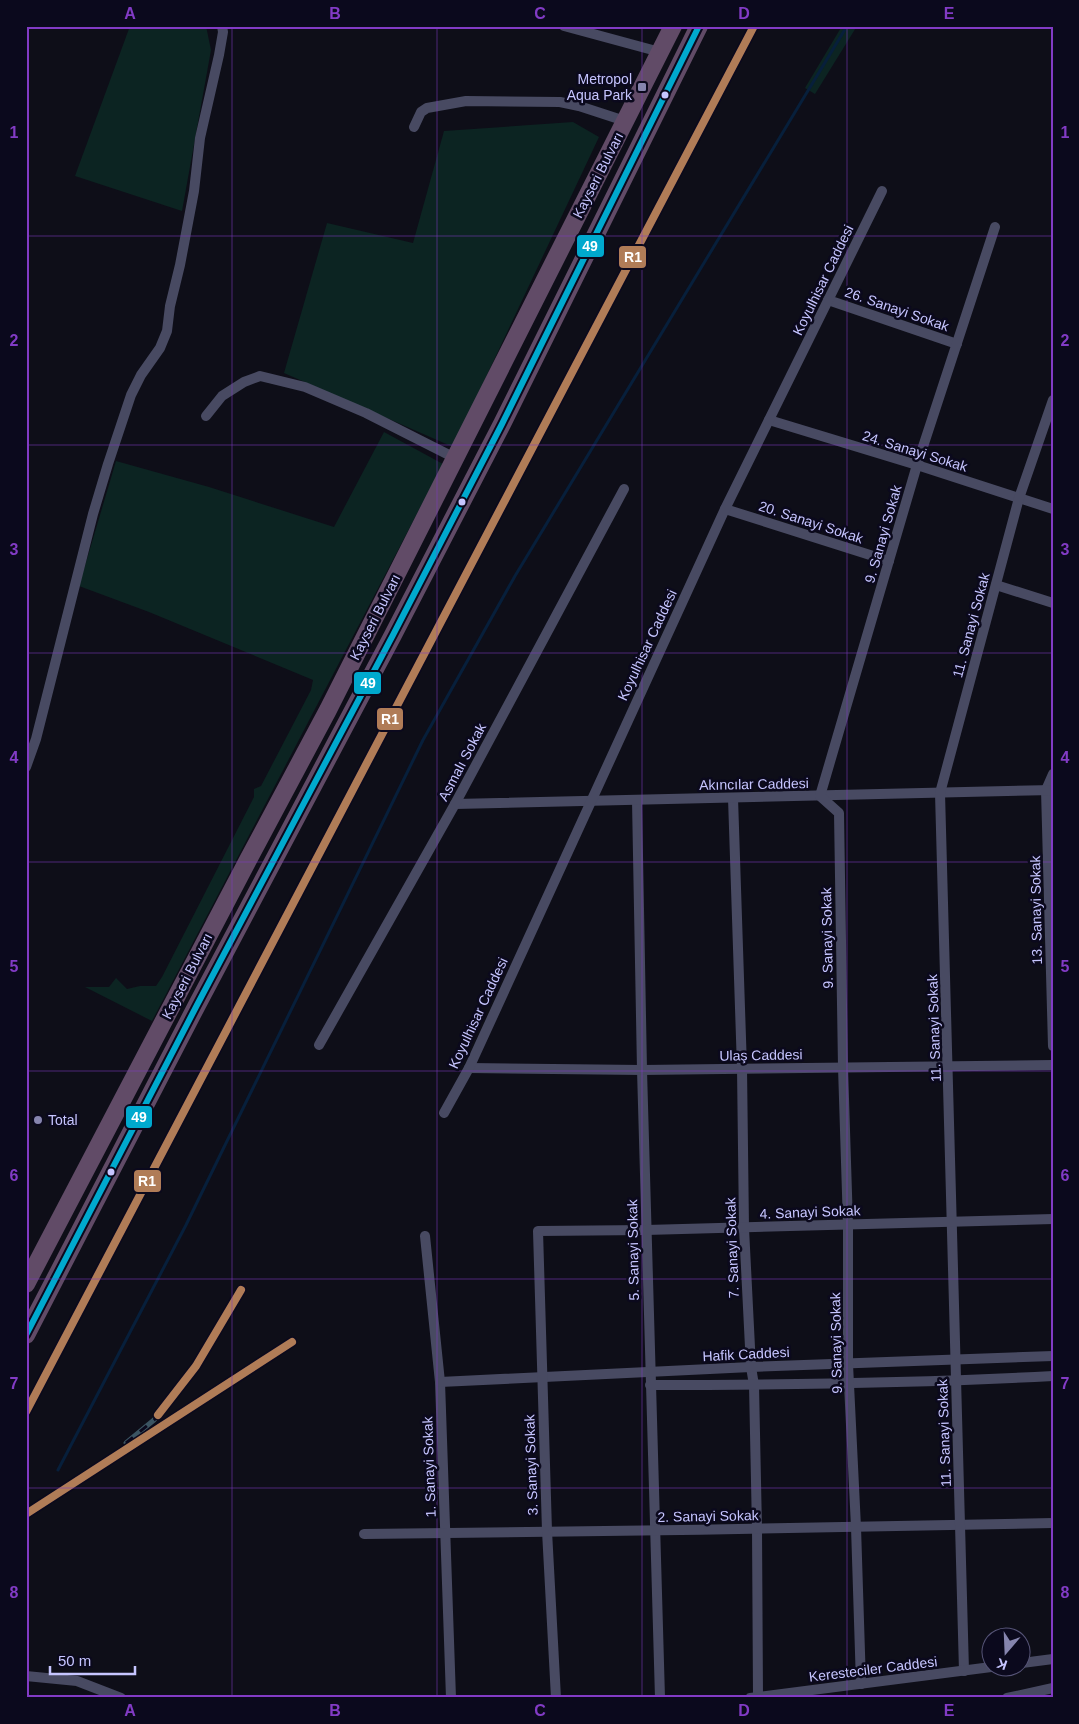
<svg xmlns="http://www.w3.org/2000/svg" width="1079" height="1724" viewBox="0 0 1079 1724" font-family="Helvetica,sans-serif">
  <rect width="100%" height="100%" fill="#0e0e18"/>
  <g fill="#0c2422">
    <polygon points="130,26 206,26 211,50 182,211 75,176"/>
    <polygon points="842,26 857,26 815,94 805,88"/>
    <polygon points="573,122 599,137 453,447 284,373 327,223 413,243 444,131"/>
    <polygon points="384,432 443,464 152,1021 85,987 109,987 116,978 127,989 140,986 156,986 162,977 254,797 254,789 261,786 311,690 313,680 149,612 79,586 116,461 209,487 334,527"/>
  </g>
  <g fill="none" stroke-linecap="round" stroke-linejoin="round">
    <polyline stroke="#071f3b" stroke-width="3" points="58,1470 186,1225 423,740 515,576 847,26"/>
    <g stroke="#484a62" stroke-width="10">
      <polyline points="564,26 660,52"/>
      <polyline points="414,127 421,112 427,108 466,101 560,102 579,106 625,121"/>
      <polyline points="828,300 957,344"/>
      <polyline points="206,416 222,396 244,382 260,376 305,387 366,413 455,458"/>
      <polyline points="769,420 917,465 1053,509"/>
      <polyline points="725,509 889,561"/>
      <polyline points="996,585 1053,603"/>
      <polyline points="26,767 36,739 93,514 108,464 131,395 141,375 160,348 167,331 170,306 180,265 194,191 200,138 219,55 223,32 222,26"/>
      <polyline points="1053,774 1046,790 1053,1046"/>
      <polyline points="733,798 742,1068 744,1228 751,1367 754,1385 757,1529 758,1697"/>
      <polyline points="637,801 642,1070 660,1698"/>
      <polyline points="455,804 1053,790"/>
      <polyline points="319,1045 455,804 624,489"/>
      <polyline points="469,1068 642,1070 1053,1065"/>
      <polyline points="444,1113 469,1068 725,509 882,191"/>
      <polyline points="425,1236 440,1382 451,1698"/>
      <polyline points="440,1382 751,1367 1053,1356"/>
      <path d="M650,1385c135,0 269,-2 403,-9"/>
      <path d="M364,1534c230,-2 459,-6 689,-11"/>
      <polyline points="1022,1663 1053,1659"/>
      <polyline points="964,1671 940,793 1019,498 1053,400"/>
      <polyline points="26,1676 77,1681 121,1698"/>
      <polyline points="861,1684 856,1527 848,1364 848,1225 843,1067 839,813 820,796 917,465 995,227"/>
      <polyline points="556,1698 547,1531 538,1231 646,1230 1053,1219"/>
      <polyline points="750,1698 999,1666"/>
      <polyline points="1007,1698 1053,1688"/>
    </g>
    <g stroke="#614b67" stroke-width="18">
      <polyline points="26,1284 248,860 328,710 673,26"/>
      <polyline points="26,1335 197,1005 393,635 502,424 699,26"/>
    </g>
    <g stroke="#3b5462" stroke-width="5">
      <g id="rail">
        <polyline points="126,1443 154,1420 196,1366 241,1290"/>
        <polyline points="26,1514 292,1342"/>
      </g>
    </g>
    <use href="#rail" stroke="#0b091d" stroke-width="3" stroke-dasharray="9" stroke-linecap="butt"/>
    <g stroke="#0b091d" stroke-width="10">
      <polyline id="bus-1" points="26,1335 197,1005 393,635 502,424 699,26"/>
    </g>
    <use href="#bus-1" stroke="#00a9ce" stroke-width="6"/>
    <g stroke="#0b091d" stroke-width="11">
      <g id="rail-1">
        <polyline points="26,1412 754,26"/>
        <polyline points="158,1415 196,1366 241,1290"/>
        <polyline points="26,1514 292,1342"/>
      </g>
    </g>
    <use href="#rail-1" stroke="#b07c57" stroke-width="8"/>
  </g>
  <path fill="none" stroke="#823bc5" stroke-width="1" stroke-opacity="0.55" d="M232,26v1672M437,26v1672M642,26v1672M847,26v1672M26,236h1027M26,445h1027M26,653h1027M26,862h1027M26,1071h1027M26,1279h1027M26,1488h1027"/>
  <g fill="#8685ae" stroke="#0b091d" stroke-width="2">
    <rect x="637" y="82" width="10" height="10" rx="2.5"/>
    <circle cx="38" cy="1120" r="5"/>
  </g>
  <g fill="#c6c5ff" stroke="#0b091d" stroke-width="2">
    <circle cx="665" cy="95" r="4.5"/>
    <circle cx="462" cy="502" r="4.5"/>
    <circle cx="111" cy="1172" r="4.5"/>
  </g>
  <g text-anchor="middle" stroke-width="5" stroke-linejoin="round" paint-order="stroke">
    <g font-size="14" fill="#c6c5ff" stroke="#0b091d" text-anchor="end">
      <text x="632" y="84">Metropol<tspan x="632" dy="16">Aqua Park</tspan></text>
      <text x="48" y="1125" text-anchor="start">Total</text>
    </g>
    <g font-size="14" fill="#c6c5ff" stroke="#0b091d">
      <text transform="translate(598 175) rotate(-63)" y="5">Kayseri Bulvarı</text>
      <text transform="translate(823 280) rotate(-64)" y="5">Koyulhisar Caddesi</text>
      <text transform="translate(897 309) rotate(19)" y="5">26. Sanayi Sokak</text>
      <text transform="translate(915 451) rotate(17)" y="5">24. Sanayi Sokak</text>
      <text transform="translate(811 522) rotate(18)" y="5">20. Sanayi Sokak</text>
      <text transform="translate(883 534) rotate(-74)" y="5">9. Sanayi Sokak</text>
      <text transform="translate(375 617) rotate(-63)" y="5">Kayseri Bulvarı</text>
      <text transform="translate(971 625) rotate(-75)" y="5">11. Sanayi Sokak</text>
      <text transform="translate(647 645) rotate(-65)" y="5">Koyulhisar Caddesi</text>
      <text transform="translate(462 762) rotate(-62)" y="5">Asmalı Sokak</text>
      <text transform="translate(754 784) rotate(-1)" y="5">Akıncılar Caddesi</text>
      <text transform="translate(1036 910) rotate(-91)" y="5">13. Sanayi Sokak</text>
      <text transform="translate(827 938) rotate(-91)" y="5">9. Sanayi Sokak</text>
      <text transform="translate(187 976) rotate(-63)" y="5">Kayseri Bulvarı</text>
      <text transform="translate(478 1013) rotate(-65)" y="5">Koyulhisar Caddesi</text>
      <text transform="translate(934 1028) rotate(-92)" y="5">11. Sanayi Sokak</text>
      <text transform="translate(761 1055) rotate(-1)" y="5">Ulaş Caddesi</text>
      <text transform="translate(810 1212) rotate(-2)" y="5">4. Sanayi Sokak</text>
      <text transform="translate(732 1248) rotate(-92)" y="5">7. Sanayi Sokak</text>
      <text transform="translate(633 1250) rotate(-91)" y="5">5. Sanayi Sokak</text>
      <text transform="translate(836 1343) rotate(-91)" y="5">9. Sanayi Sokak</text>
      <text transform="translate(746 1354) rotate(-3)" y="5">Hafik Caddesi</text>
      <text transform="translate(944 1433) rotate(-92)" y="5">11. Sanayi Sokak</text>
      <text transform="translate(531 1465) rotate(-92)" y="5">3. Sanayi Sokak</text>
      <text transform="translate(429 1467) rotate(-92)" y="5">1. Sanayi Sokak</text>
      <text transform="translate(708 1516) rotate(-1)" y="5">2. Sanayi Sokak</text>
      <text transform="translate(873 1669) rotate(-7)" y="5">Keresteciler Caddesi</text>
    </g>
  </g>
  <g stroke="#0b091d" stroke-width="2">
    <rect x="576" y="234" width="29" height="24" rx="5" fill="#00a9ce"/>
    <rect x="618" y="245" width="29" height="24" rx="5" fill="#b07c57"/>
    <rect x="353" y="671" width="29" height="24" rx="5" fill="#00a9ce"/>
    <rect x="376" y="707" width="28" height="24" rx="5" fill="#b07c57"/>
    <rect x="125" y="1105" width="28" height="24" rx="5" fill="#00a9ce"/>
    <rect x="133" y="1169" width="29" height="24" rx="5" fill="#b07c57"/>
  </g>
  <g font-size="14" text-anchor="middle" font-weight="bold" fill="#fff">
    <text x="590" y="251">49</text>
    <text x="633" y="262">R1</text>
    <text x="368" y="688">49</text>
    <text x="390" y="724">R1</text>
    <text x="139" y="1122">49</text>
    <text x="147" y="1186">R1</text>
  </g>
  <rect width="1079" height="1724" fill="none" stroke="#0b091d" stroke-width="55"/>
  <g transform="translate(1006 1652) rotate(199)"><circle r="24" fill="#0b091d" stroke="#565477"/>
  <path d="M0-4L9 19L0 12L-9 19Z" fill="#8685ae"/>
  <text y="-8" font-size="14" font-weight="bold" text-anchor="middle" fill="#c6c5ff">K</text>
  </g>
  <path d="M50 1666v8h85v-8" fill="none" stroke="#c6c5ff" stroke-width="2.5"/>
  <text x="58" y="1666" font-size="15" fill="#c6c5ff" stroke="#0b091d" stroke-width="4" paint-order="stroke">50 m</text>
  <rect x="28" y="28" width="1024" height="1668" fill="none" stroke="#823bc5" stroke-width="2"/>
  <g font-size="16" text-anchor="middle" font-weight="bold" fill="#823bc5">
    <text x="130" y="19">A</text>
    <text x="335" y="19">B</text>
    <text x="540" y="19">C</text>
    <text x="744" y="19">D</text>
    <text x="949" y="19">E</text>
    <text x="14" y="138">1</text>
    <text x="1065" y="138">1</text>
    <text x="14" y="346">2</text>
    <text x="1065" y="346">2</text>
    <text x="14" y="555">3</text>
    <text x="1065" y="555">3</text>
    <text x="14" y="763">4</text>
    <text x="1065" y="763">4</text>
    <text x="14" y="972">5</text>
    <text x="1065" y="972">5</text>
    <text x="14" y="1181">6</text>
    <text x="1065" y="1181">6</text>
    <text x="14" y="1389">7</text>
    <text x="1065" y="1389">7</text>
    <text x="14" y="1598">8</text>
    <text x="1065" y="1598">8</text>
    <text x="130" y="1716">A</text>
    <text x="335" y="1716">B</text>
    <text x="540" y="1716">C</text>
    <text x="744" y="1716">D</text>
    <text x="949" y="1716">E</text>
  </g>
</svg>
